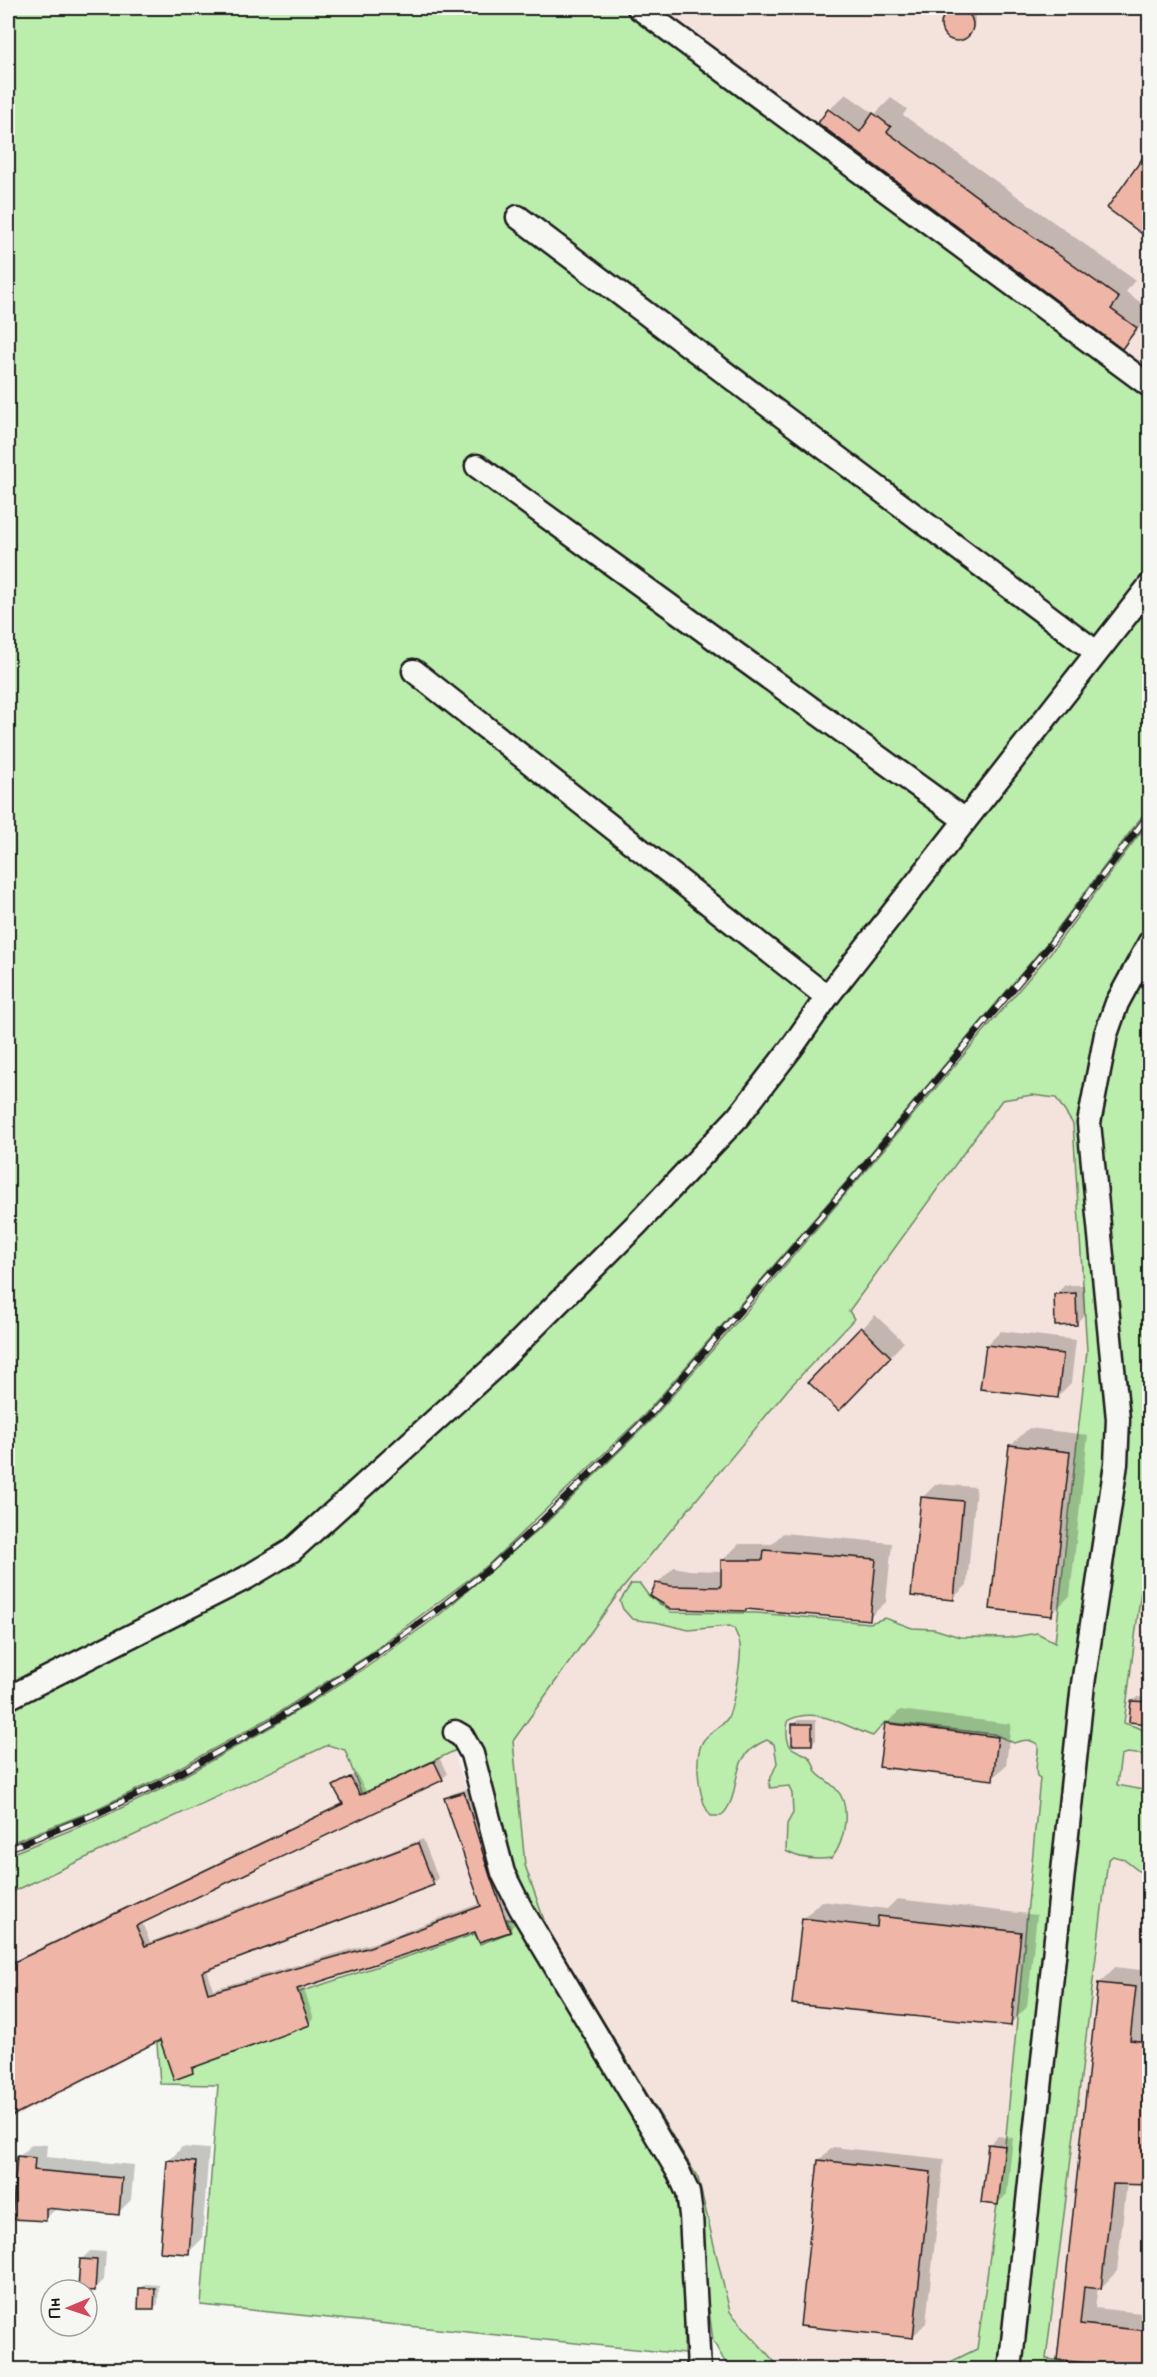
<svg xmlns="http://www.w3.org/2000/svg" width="1157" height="2377" viewBox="0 0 1157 2377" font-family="'Balsamiq Sans',sans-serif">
  <rect width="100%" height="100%" fill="#f6f6f2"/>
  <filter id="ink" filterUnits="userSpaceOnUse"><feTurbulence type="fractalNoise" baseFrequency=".0167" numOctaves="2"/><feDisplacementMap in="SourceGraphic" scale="12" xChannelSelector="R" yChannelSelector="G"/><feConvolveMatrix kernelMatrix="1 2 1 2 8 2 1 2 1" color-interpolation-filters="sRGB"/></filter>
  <g filter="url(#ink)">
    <g fill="#f4e3dc">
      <polygon points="656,8 1149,8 1149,375"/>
      <polygon points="1149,807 1149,821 1052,951 938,1083 852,1187 651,1420 545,1524 438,1616 364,1669 276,1724 159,1790 96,1820 8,1855 8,1844 92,1811 157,1780 273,1716 361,1660 541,1517 645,1414 847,1181 1046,944"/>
      <polygon points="1032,1095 1056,1098 1073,1124 1087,1351 1044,1740 1005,2146 977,2349 936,2369 781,2369 730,2312 698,2178 546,1926 525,1865 513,1741 618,1594 789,1388 854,1319 848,1312 1002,1100"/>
      <polygon points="1149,1520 1149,2369 1135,2369 1046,2359"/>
      <polygon points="329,1745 345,1750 363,1794 454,1751 512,1932 479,1944 475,1934 176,2033 8,2121 8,1894"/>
    </g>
    <g fill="#bbedad" stroke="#6c8464" stroke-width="1.5">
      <polygon points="8,8 656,8 1150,375 1149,807 1046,944 847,1181 645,1414 488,1565 361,1660 273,1716 157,1780 92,1811 8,1844"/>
      <path d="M1149,821v109l-19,35 -41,125 21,324 -4,51 -105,904h-65l41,-20 28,-203 35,-368 -3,-2c-3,-10 2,-20 1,-31 -8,-7 -15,-5 -24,-2l-20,-9 -109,-12 -12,14c-27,-9 -56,-30 -84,-16 -3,6 -3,22 2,27 5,5 13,5 19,11 4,5 4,12 8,16 5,5 13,9 18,15 16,16 9,52 -4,69 -16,2 -32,2 -46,-7l1,-27 6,-11 -1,-19 -3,-8 -19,2 -1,-6 8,-19 -3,-19 -7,-4c-43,17 -22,54 -46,76h-10c-12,-14 -18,-59 -8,-75 6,-9 18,-13 24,-22 6,-9 15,-62 13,-73 0,-6 -4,-12 -6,-18l-5,-2 -40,4 -34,-8 -11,-1 -12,-2 -9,-10 -3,-8 11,-17h9l8,11 23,17 86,1 113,10 15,-5 27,10 22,1 26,8 47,1 30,-5 18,9 32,-291 -14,-227 -17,-26 -24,-3 -30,5 -153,211 5,8 -65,69 -171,206 -105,147 12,124 21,61 152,252 32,134 51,57h-45l-11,-7 -12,-21 -16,-126 -174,-309 -48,-158 -21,3 -92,44 -17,-45 -17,-5 -320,149v-39l88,-35 63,-30 117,-66 88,-55 74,-53 107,-92 106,-104 98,-112 303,-357z"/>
      <polygon points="1149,956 1150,1520 1124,1723 1139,1728 1149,1735 1150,1752 1146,1755 1127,1753 1121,1755 1117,1785 1149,1791 1149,1879 1123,1859 1113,1856 1108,1860 1046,2359 1135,2369 1016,2370 1092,1685 1125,1464 1098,1124 1113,1036"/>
      <polygon points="507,1919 512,1920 528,1939 674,2177 684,2222 684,2354 201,2305 218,2085 160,2084 157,2043 176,2033 475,1934 480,1944 511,1932"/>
    </g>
    <g fill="#0003">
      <polygon points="955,8 964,8 972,11 975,16 974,28 958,39 947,35 943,30 945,18"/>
      <polygon points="846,94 875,114 891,98 907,109 903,115 1135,280 1126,292 1150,309 1150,315 1138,330 1122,347 829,110"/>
      <polygon points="1150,151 1150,237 1109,208"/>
      <polygon points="1065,1285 1084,1285 1085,1314 1076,1323 1056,1294"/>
      <polygon points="875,1315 904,1342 853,1396 862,1329"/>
      <polygon points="1001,1331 1076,1340 1071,1383 1057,1397 987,1345"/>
      <polygon points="1029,1428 1088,1435 1070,1596 1051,1614 1010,1446"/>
      <polygon points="936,1484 976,1487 967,1585 953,1598 923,1497"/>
      <polygon points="783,1533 892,1543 886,1602 869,1618 657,1584 674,1567 689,1570 722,1571 722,1561 739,1544 772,1544"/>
      <polygon points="1150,1598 1150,1669 1143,1668"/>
      <polygon points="1137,1697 1150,1698 1149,1722 1131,1720 1133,1701"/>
      <polygon points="900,1710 1011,1724 1006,1765 992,1779 886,1724"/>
      <polygon points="798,1720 816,1720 816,1740 812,1744 794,1724"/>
      <polygon points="439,1757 447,1774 442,1779 142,1922 150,1942 423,1839 438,1878 433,1883 207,1969 213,1989 373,1943 481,1903 446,1799 451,1794 469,1788 494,1871 514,1925 509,1931 476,1930 303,1986 314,2019 309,2024 197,2065 193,2071 160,2037 8,2116 8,1956 11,1962 344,1802 335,1786 356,1773 366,1791"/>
      <polygon points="897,1899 1037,1915 1027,2007 1010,2024 803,1919 821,1901 887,1909"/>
      <polygon points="1115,1967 1150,1971 1146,2024 1150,2024 1150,2183 1127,2183 1117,2271 1101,2288 1098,2287 1095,2308 1150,2314 1150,2366 1148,2368 1059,2358 1099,1984"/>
      <polygon points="998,2136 1013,2138 1007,2194 998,2203 989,2145"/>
      <polygon points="32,2144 47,2145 46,2157 134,2165 131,2200 118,2213 57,2208 45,2219 19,2157"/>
      <polygon points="182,2147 209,2149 202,2239 188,2253 169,2161"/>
      <polygon points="833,2147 944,2159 926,2323 912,2337 819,2160"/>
      <polygon points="90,2251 106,2252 104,2280 95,2289 81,2260"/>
      <polygon points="145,2284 159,2285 158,2304 154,2308 141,2288"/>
    </g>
    <g fill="#efb6a7" stroke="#1c1c1c" stroke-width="1.5">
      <circle cx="957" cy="25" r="16"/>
      <polygon points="828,109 860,132 873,113 891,127 887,132 1119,298 1111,309 1137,328 1122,349 818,123"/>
      <polygon points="1149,149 1149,239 1107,208"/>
      <polygon points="1076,1293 1077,1325 1055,1326 1054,1294"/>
      <polygon points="861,1327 891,1357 839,1411 808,1382"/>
      <polygon points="986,1345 1063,1354 1058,1398 980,1389"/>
      <polygon points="1009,1445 1070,1452 1052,1616 990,1609"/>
      <polygon points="921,1497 963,1501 954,1600 911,1596"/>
      <polygon points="764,1550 876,1559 870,1620 746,1609 746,1611 671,1609 650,1596 656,1583 671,1586 721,1587 721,1560 763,1560"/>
      <polygon points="1131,1701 1149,1702 1149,1724 1129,1722"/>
      <polygon points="885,1723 998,1737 993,1780 879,1767"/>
      <rect x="792" y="1724" width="20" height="21"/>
      <polygon points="434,1761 443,1780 136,1926 145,1946 418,1843 434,1885 202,1972 208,1993 367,1948 481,1906 444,1798 464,1792 490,1876 510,1932 479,1942 475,1932 297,1989 310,2025 192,2068 193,2073 174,2080 160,2040 8,2118 8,1965 343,1804 333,1786 350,1777 360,1795"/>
      <polygon points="878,1916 1021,1932 1011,2026 792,2004 802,1918 877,1927"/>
      <polygon points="1098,1983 1136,1987 1130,2040 1149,2042 1149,2185 1113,2184 1101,2289 1084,2287 1080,2324 1149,2331 1148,2369 1057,2360"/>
      <polygon points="988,2144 1005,2146 998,2205 981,2203"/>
      <polygon points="17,2156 35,2158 34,2170 122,2178 119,2215 46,2208 46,2221 12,2219"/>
      <polygon points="167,2160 196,2162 189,2254 160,2252"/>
      <polygon points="818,2160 931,2172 913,2338 800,2326"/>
      <polygon points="80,2259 97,2260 95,2291 78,2290"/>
      <polygon points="139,2288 155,2288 154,2309 138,2309"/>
    </g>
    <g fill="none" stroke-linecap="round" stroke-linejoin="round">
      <g stroke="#1c1c1c" stroke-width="27">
        <g id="minor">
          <polyline points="639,8 1150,386"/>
          <polyline points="518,217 1096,652"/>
          <polyline points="477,466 965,820"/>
          <polyline points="414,671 827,997"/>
          <polyline points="8,1698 246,1578 291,1551 494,1367 637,1224 738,1117 792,1047 827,997 1150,585"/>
          <polyline points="455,1732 462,1736 472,1754 503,1873 520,1907 679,2173 688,2193 691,2215 699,2370"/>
          <polyline points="1010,2370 1083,1684 1116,1464 1118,1419 1089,1123 1106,1034 1117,1003 1150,942"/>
        </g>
      </g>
      <use href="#minor" stroke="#f6f6f2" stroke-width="22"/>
      <g stroke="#1c1c1c" stroke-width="7">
        <polyline id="rail" points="8,1849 93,1815 158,1785 277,1719 362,1664 436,1611 490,1568 543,1520 648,1417 849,1184 1048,947 1150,813"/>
      </g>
      <use href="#rail" stroke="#f6f6f2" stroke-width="4.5" stroke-dasharray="14" stroke-linecap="butt"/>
    </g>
  </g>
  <rect width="1157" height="2377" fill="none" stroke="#f6f6f2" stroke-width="30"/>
  <rect x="15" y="15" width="1127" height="2347" fill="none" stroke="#1c1c1c" stroke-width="2" filter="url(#ink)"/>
  <g transform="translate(69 2308) rotate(268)"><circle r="28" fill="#f6f6f2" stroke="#9f9f9c" stroke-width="1.5"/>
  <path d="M0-4.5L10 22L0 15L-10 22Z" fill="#d1495b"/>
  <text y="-9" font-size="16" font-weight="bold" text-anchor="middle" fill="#1c1c1c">Пн</text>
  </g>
</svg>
